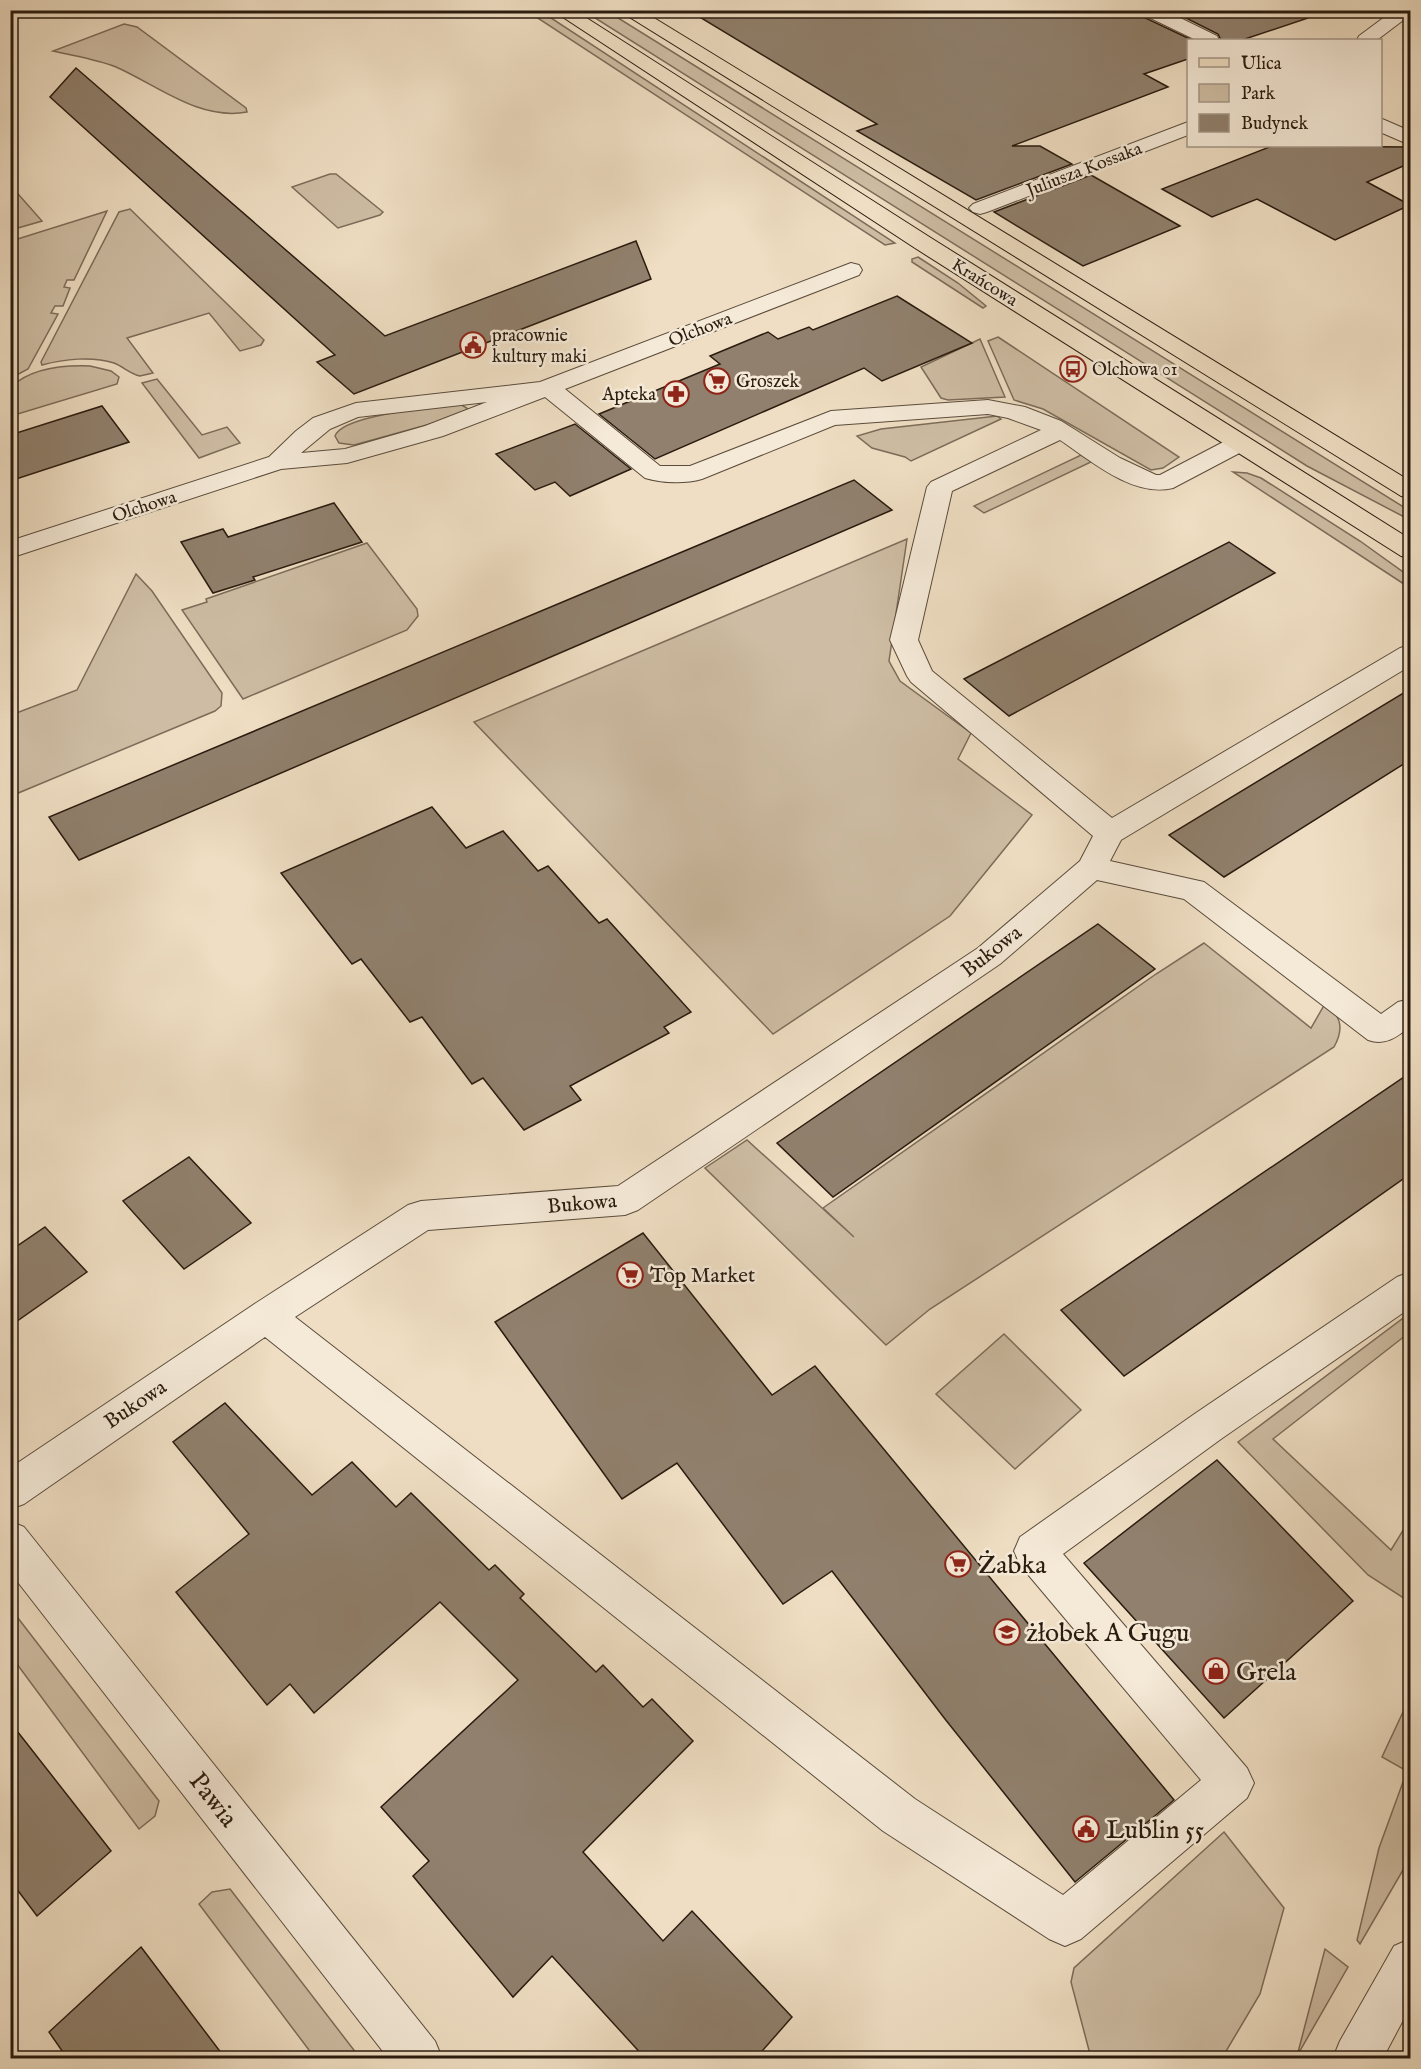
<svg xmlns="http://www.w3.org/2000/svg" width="1421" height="2069" viewBox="0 0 1421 2069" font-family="'IM FELL English',serif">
  <rect width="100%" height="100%" fill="#efdec3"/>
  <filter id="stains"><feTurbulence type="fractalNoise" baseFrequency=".00333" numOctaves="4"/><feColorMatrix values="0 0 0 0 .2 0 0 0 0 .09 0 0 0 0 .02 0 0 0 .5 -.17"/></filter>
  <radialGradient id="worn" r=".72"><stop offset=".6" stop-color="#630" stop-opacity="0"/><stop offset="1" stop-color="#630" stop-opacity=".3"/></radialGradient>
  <g fill="#cebda4" stroke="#7c6c5a" stroke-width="1.5">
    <polygon points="584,11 607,11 1410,511 1410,520 1307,466"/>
    <polygon points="539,13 545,14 895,243 885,245 533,15"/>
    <path d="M124,24l13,3 109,81 1,4c-48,9 -90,-27 -131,-45 -20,-8 -42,-11 -63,-16z"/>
    <polygon points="330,174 336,174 383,212 380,215 338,228 292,187"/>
    <polygon points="11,186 42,221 11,230"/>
    <path d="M130,209l134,131 -3,5 -21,6 -31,-38 -82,25 26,35 -13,3c-10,-2 -16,-9 -26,-13 -22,-7 -50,-4 -72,2l-1,-3 78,-150z"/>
    <polygon points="107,211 74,280 67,280 64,287 70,288 63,306 55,306 51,313 58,314 28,369 11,378 11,241"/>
    <polygon points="918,257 958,283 986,306 983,308 912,262 912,259"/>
    <polygon points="998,337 1179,457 1163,468 1151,470 1043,409 1014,400 988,341"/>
    <polygon points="980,339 1005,397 948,400 941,398 921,367"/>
    <path d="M90,366l21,5 8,6 -2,7 -106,32v-29c20,-19 52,-22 79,-21z"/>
    <polygon points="157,379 202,435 227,427 240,443 199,458 142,383"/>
    <path d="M460,404l10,6 -7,5 -109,30 -15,-2 -4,-7c8,-22 101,-28 125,-32z"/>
    <polygon points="997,416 1001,419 911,461 905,457 872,448 857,436 881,429"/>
    <polygon points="1081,455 1093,461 984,513 974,506"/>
    <polygon points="1233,472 1247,473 1261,478 1360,541 1410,577 1410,588"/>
    <polygon points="907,539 889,661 900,681 971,733 958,759 1032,815 950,916 773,1034 474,722"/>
    <polygon points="367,543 417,609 418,616 407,630 243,699 182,610 207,602 206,599"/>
    <polygon points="136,574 152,591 222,693 221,706 215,711 11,796 11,715 77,690"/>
    <path d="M1204,943l107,85 15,-26c14,15 19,25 8,45l-404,262 -44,36 -181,-177 42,-28 107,97 -31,-29 333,-234z"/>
    <polygon points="1410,1313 1410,1332 1273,1439 1391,1550 1410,1519 1410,1590 1405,1599 1368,1575 1238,1442"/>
    <polygon points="1004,1334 1081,1410 1015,1469 936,1394"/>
    <polygon points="11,1609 159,1801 155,1816 139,1829 11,1656"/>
    <polygon points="1410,1697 1410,1858 1360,1944 1357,1940 1379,1848 1407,1771 1382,1757"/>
    <polygon points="1224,1832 1284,1908 1260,1994 1222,2058 1091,2058 1071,1982 1074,1968"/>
    <polygon points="230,1889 360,2058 315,2058 199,1904 212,1892"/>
    <polygon points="1325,1949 1348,1967 1297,2056"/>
  </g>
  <g fill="#90806d" stroke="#2a1b0f" stroke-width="1.5">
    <polygon points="688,10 1137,10 1141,16 1192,40 1188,40 1188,59 1144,74 1168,87 1012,146 1040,146 1072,164 976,200 857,131 877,124"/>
    <polygon points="1170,10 1307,10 1308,18 1242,40 1221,40 1218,34"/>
    <polygon points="76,68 385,336 636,241 651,279 354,394 317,362 335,355 50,97"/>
    <polygon points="1272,146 1410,147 1410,163 1367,182 1410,205 1335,240 1257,199 1212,217 1162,189"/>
    <polygon points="1091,175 1180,226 1083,266 994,212"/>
    <polygon points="897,296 972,343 882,381 864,368 655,459 599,414 720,364 710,356 768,332 778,339 809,327 813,330"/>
    <polygon points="102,406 129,442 10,481 10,435"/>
    <polygon points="575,424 631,469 570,496 555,482 535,490 496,454"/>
    <polygon points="854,480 892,510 79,860 49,817"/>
    <polygon points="334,503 362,542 253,577 255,580 213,593 181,542 223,529 228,537"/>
    <polygon points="1229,542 1275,573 1009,716 964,679"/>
    <polygon points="1410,689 1410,760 1224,877 1169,835"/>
    <polygon points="432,807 466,848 503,831 538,871 548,866 599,923 607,919 691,1012 664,1027 669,1033 570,1086 581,1100 524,1130 483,1078 472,1084 422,1017 410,1022 361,959 352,964 281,873"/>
    <polygon points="1098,924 1155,969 833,1197 777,1143"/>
    <polygon points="1410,1073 1410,1174 1124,1376 1061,1310"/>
    <polygon points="189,1157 251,1223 184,1269 123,1201"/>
    <polygon points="45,1227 87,1272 10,1326 10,1251"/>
    <polygon points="643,1233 772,1395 815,1366 1174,1800 1075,1882 945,1719 832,1571 783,1604 677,1463 622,1499 495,1322"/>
    <polygon points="225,1403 312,1495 352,1462 396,1507 411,1493 489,1570 495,1565 524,1594 520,1598 596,1672 603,1665 643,1707 652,1699 693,1741 583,1852 663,1941 692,1911 792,2017 756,2058 645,2058 552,1956 513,1997 413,1876 429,1861 381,1807 518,1680 440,1602 314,1713 290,1684 267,1705 176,1592 249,1534 173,1442"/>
    <polygon points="1217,1460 1353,1601 1224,1718 1084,1563"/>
    <polygon points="10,1722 111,1851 37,1916 10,1880"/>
    <polygon points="141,1947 225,2058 67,2058 49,2032"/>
  </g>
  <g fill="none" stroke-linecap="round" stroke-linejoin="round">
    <g stroke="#5b4c3c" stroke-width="2">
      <g id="minor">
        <polygon points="1139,10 1164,10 1217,36 1219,40 1196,40 1142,14"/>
        <polygon points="1394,10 1410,10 1410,15 1377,40 1357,40 1359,36"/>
        <polygon points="1380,118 1410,131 1410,145 1380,132"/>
        <polygon points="1188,122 1188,135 987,212 980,214 973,212 969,208 973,204"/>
        <path d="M851,263l8,2 3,5 -3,5 -294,114 95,77h30l141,-55 157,-11 37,7 36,14 59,37 36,17h4l71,-37 9,-2 9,2 3,5 -3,5 -76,40c-40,10 -83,-28 -113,-48l-108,51 -34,149 14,31 180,147 288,-170 10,-3v21l-289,174 -11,21 94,21 177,132 17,-12 12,-3v28c-14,10 -24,19 -42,13l-184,-141 -87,-19 -97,84 -362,246 -13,5 -197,15 -133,87 620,482 148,96 138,-115 -181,-215 -6,-14 6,-14 173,-122 204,-138 13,-5v36l-189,131 -158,115 184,214 7,15 -7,15 -166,141 -16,7 -16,-7 -166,-108 -618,-494 -241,167 -14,5v-41l243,-163 155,-100 13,-4 197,-15 360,-238 102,-87 13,-25 -182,-154 -4,-6 -17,-36 37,-153 4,-5 110,-52 -33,-12 -20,-4 -153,11 -133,54c-17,5 -40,4 -57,-1l-100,-81 -102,39 -96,27 -66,6 -271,89v-17l259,-84 27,-26 17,-13 43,-15 184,-21zM487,402l-62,24 -80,23 -44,4 29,-24 28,-12z"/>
        <polygon points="10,1521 24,1527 435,2041 442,2058 388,2058 10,1572"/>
        <polygon points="1410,1939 1410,2007 1383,2058 1333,2058 1340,2041 1394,1946"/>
      </g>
    </g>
    <g stroke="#2a1b0f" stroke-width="2">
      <g id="major">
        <polygon points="552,10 574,10 931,238 1410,539 1410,558 1401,556 915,248"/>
        <polygon points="618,10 641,10 1410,481 1410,498 1401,496"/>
      </g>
    </g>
    <use href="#minor" fill="#f5ead8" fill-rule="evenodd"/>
    <use href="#major" fill="#efdec3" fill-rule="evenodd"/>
  </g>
  <defs>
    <g id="civic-ring" transform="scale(1.35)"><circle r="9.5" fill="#f5ead8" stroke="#8f2418" stroke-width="1.5"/><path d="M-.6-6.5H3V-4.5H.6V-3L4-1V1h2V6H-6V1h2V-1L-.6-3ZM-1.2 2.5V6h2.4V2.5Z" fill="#8f2418"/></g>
    <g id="bus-ring" transform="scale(1.35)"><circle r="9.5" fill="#f5ead8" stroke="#8f2418" stroke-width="1.5"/><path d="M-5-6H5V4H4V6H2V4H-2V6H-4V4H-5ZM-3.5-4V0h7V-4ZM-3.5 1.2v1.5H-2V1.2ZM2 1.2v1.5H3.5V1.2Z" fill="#8f2418"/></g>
    <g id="supermarket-ring" transform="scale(1.35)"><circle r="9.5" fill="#f5ead8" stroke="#8f2418" stroke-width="1.5"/><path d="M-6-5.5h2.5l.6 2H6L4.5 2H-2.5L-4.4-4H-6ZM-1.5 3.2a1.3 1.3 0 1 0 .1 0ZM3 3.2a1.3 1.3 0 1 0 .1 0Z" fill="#8f2418"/></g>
    <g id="pharmacy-ring" transform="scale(1.35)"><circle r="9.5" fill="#f5ead8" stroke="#8f2418" stroke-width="1.5"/><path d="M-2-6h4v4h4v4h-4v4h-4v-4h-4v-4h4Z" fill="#8f2418"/></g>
    <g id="school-ring" transform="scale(1.35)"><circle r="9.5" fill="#f5ead8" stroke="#8f2418" stroke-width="1.5"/><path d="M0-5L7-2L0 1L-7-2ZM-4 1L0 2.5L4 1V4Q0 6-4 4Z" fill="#8f2418"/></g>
    <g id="shop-ring" transform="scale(1.35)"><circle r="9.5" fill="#f5ead8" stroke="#8f2418" stroke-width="1.5"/><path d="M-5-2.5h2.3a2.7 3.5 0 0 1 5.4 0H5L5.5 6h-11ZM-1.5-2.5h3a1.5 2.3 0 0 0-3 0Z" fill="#8f2418"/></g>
  </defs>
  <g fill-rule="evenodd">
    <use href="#civic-ring" x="473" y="345"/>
    <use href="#bus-ring" x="1073" y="369"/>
    <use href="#supermarket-ring" x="717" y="381"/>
    <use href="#pharmacy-ring" x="676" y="394"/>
    <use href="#supermarket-ring" x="630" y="1275"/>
    <use href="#supermarket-ring" x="958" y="1564"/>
    <use href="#school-ring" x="1007" y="1632"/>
    <use href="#shop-ring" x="1216" y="1671"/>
    <use href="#civic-ring" x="1086" y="1829"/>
  </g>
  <g text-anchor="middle" stroke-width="5" stroke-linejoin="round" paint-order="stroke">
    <g font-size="18" fill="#2a1b0f" stroke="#f5ead8">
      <text transform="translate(1084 169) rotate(-21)" y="6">Juliusza Kossaka</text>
      <text transform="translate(985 282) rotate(32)" y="6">Krańcowa</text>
      <text transform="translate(700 329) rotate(-21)" y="6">Olchowa</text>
      <text transform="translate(144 506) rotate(-18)" y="6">Olchowa</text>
    </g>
    <g font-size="18" fill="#2a1b0f" stroke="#f5ead8" text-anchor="start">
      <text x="492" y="341">pracownie<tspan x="492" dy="21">kultury maki</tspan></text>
      <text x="1092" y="375">Olchowa 01</text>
      <text x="736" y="387">Groszek</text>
      <text x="656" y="400" text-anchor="end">Apteka</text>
    </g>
    <g font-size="21" fill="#2a1b0f" stroke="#f5ead8">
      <text transform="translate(991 951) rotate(-38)" y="7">Bukowa</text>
      <text transform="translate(582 1203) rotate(-5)" y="7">Bukowa</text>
      <text transform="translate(135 1404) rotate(-34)" y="7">Bukowa</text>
    </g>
    <g font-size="21" fill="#2a1b0f" stroke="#f5ead8" text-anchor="start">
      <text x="650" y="1282">Top Market</text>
    </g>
    <g font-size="26" fill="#2a1b0f" stroke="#f5ead8" text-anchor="start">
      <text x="978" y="1573">Żabka</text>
      <text x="1026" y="1641">żłobek A Gugu</text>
      <text x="1236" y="1680">Grela</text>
      <text x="1106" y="1838">Lublin 55</text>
    </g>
    <g font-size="26" fill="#2a1b0f" stroke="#f5ead8">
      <text transform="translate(214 1799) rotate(52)" y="9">Pawia</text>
    </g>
  </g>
  <rect width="1421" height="2069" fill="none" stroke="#efdec3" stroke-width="36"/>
  <rect x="12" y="12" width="1397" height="2045" fill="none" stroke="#2a1b0f" stroke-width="3"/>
  <rect x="18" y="18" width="1385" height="2033" fill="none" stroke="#2a1b0f" stroke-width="1.5"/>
  <rect x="1187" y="39" width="195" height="108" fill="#f5ead8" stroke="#a49788" stroke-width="1.5"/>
  <rect x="1199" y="58" width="30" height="9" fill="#efdec3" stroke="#a49788" stroke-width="1.5"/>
  <text x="1241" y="69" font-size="18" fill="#2a1b0f">Ulica</text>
  <rect x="1199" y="84" width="30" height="18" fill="#cebda4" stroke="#a49788" stroke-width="1.5"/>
  <text x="1241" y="99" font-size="18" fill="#2a1b0f">Park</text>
  <rect x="1199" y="114" width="30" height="18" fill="#90806d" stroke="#a49788" stroke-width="1.5"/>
  <text x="1241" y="129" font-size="18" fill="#2a1b0f">Budynek</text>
  <rect width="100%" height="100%" filter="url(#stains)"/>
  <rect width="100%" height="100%" fill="url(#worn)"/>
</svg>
